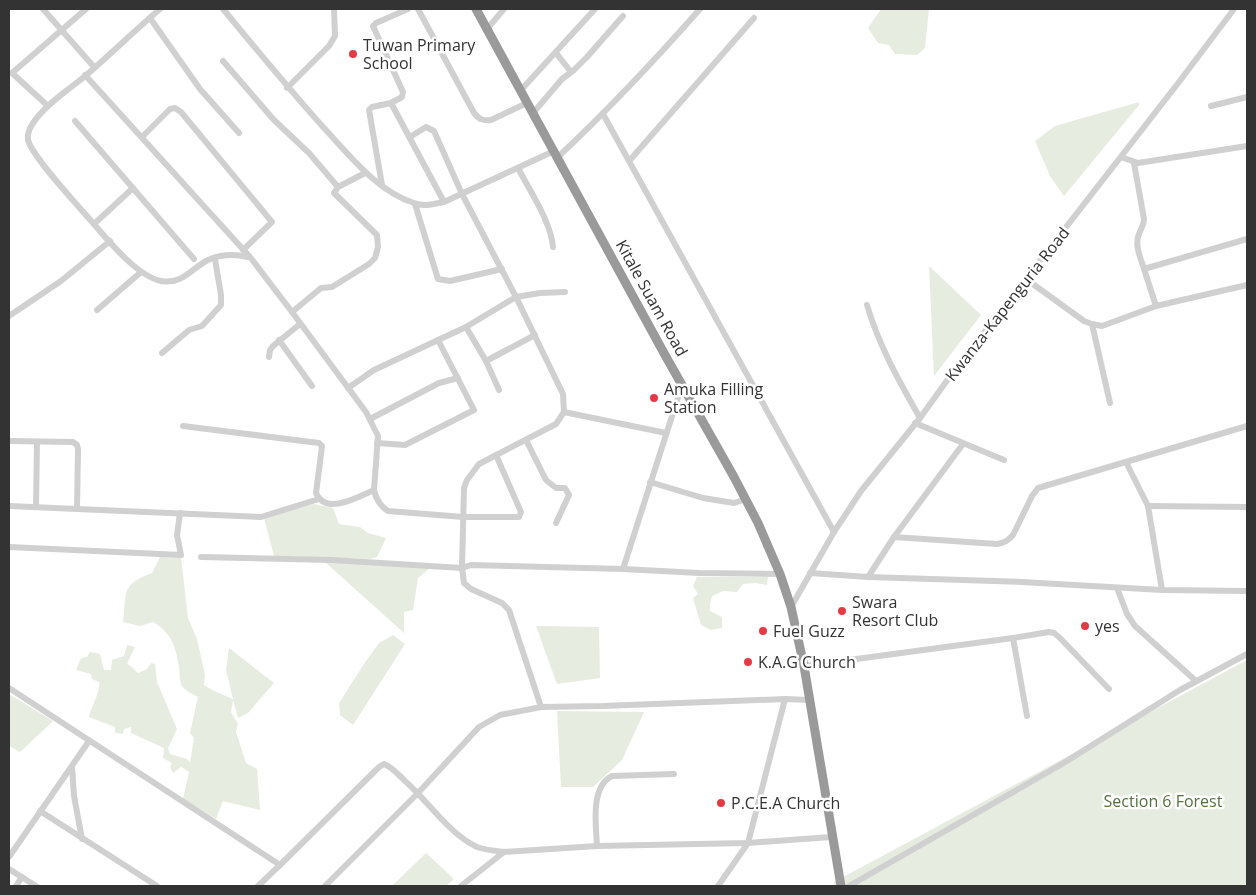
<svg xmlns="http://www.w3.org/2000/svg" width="1256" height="895" viewBox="0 0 1256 895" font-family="'Open Sans',sans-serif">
  <rect width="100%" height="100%" fill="#fff"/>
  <g fill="#e6ecdf">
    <polygon points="881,9 929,9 925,48 917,55 895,54 889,45 878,43 868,28"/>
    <polygon points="1139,102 1139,105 1064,196 1050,176 1035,141 1055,126"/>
    <polygon points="929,266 981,315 934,376"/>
    <polygon points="314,504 333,508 339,524 360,527 368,533 386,538 377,557 370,559 274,556 264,518"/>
    <path d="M160,557l21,1 7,60 9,21 8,36 -1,10 12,7 17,7 -7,-29 3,-22 45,35 -26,30 -10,5 -5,-18 -2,12 7,12 -2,8 10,31 11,6 3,41 -37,-9 -7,18 -33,-20 6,-27 -8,-5 -8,6 -3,-6 2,-4 -9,-5 1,-10 -33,-15v-6l-7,2 -1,5 -8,-1v-6l-26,-10c2,-10 12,-26 10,-35l-7,-3 -1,-5 -15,-4 5,-12 6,-1 3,-5 10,2 4,16h7l1,-10 12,-4 3,-11 8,2 -8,17 5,3 6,6 9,-4 4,-6 4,1 2,18 20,47 -9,19 2,6 17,5 3,4 4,-25 -4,-5 8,-36c-5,-3 -12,-5 -16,-11 -3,-5 -2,-13 -3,-19 -3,-20 -8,-35 -26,-45l-13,4 -17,-4c4,-30 -3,-37 29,-49z"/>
    <polygon points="325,562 430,568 418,578 413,610 404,612 404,633"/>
    <polygon points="697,577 768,577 767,585 756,583 743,584 737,592 723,591 712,596 710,604 710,611 722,617 722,628 711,630 701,625 693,598 698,594 693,586"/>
    <polygon points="536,626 599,627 600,678 557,684"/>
    <polygon points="393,635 405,644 353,725 340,715 339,703 364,664 379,643"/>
    <polygon points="1247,660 1247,886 835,886 834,882"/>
    <polygon points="9,694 53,721 20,752 9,746"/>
    <polygon points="557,711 644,712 622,760 593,787 561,787"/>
    <polygon points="426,853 454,879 446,886 392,886"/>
  </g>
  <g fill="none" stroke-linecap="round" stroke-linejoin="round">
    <g stroke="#d0d0d0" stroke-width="6">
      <polyline points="43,9 94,67"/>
      <path d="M160,9c-26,22 -50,46 -76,68 -16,13 -35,25 -48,42 -5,6 -9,13 -8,21 4,16 45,60 58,75 18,20 48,60 75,66 21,4 31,-13 47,-21 13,-6 26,-6 40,-3"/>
      <path d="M223,9c33,40 66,80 101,119 26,28 53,63 90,75 10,4 20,1 30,-1l110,-51"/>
      <path d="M418,9l56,104c5,6 8,8 17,7l36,-17"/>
      <polyline points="150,18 200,89 239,133"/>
      <polyline points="487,29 504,9"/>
      <polyline points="556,53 571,72"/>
      <polyline points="223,61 274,120 309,153 338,187"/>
      <path d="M85,75l165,182 42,55 74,100 12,24 -4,54c2,9 6,16 14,21l75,6h56l2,-5 -25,-57"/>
      <polyline points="287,88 329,46 335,36 334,9"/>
      <polyline points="521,90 595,9"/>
      <polyline points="391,103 444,202"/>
      <polyline points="48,106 12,73 86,9"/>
      <polyline points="1211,106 1247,97"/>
      <polyline points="533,113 562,79 574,70 587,57 623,16"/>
      <polyline points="603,114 834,532"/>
      <polyline points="75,121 194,259"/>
      <polyline points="142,137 170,109 175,108 181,112 272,222 243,250"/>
      <polyline points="410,137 426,127 434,131 462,194 516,297 563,394 564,412 556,424 479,464 467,480 464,488 462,568 464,583 471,589 502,603 509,610 541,707"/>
      <path d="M558,157c50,-47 97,-97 142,-148"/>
      <polyline points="1121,157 1138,163 1247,146"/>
      <polyline points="630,160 754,18"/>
      <path d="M1134,163l10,56c0,7 -3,9 -5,15 -5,11 2,25 5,35"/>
      <path d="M518,168c12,23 33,54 35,79"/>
      <polyline points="382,185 369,110 372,107 391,103 402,97 403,92 373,26 376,23 408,9"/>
      <polyline points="415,204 438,279 450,281 502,269"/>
      <polyline points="94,224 133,188"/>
      <polyline points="1026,279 1084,321 1092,324 1102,326 1156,306 1247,285"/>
      <path d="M867,305c12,41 32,76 53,113"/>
      <polyline points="1156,306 1144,269 1247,239"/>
      <polyline points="97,310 141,272"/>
      <polyline points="292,312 321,288 332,287 369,264 375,258 378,247 377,235 334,193 338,187 365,173"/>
      <polyline points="9,316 61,281 110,241"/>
      <polyline points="1092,324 1110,403"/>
      <polyline points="466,327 486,361 499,390"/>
      <polyline points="279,340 312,386"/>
      <polyline points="162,353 189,330 202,326 221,305 221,295 215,259"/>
      <polyline points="269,357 270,350 273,346 300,324"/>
      <polyline points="486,361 535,335"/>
      <polyline points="348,388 374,370 466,327 516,297 540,293 565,292"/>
      <polyline points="564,412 666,433"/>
      <polyline points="370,419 439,383 458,378"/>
      <polyline points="915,423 1004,460"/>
      <path d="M183,426l136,17 3,3 -6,47c10,23 42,4 58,-3"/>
      <polyline points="526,440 546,480 556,488 565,488 569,495 556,523"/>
      <polyline points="9,441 73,442 77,445 78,449 77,509 9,506"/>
      <polyline points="377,443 405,445 474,410 438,340"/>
      <polyline points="1126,462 1148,506 1162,590"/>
      <polyline points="650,482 703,498 734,503 746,499"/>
      <polyline points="1148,506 1247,507"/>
      <polyline points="36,507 37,442"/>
      <polyline points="77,509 261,517 319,499"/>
      <path d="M894,537l103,7c7,-1 11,-3 16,-9l19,-39 6,-8 209,-62"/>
      <polyline points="9,547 181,555 177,535 180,513"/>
      <polyline points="201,557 332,560 462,568 471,565 623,569 699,573 780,574"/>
      <polyline points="623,569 682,385"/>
      <polyline points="810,573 868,577 1022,582 1162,590 1247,591"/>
      <polyline points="868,577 894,537 963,444"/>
      <polyline points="1117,588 1127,614 1135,626 1196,681"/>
      <polyline points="791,607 834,532 861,491 920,418 951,375 1179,82 1234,9"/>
      <polyline points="1013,638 1027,716"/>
      <polyline points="804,666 1013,638 1049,632 1054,633 1059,637 1109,689"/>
      <path d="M9,688l271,177 99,-98 5,-3c8,3 15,11 21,17 24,21 43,52 72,66 9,3 18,4 27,5l93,-6 151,-3 83,-6"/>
      <polyline points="72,767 74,796 82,839"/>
      <polyline points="40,811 157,886"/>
      <path d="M597,846c-1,-21 -7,-59 15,-70l62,-2"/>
      <polyline points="9,857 89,741"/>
      <polyline points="9,869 36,886"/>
      <polyline points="16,886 22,877"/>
      <polyline points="258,886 280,865"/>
      <polyline points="325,886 418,793 479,727 500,715 541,707 603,706 785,699 809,700"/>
      <polyline points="461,886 504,852"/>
      <polyline points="718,886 748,843 785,699"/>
      <polyline points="849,886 1062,764 1180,690 1247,654"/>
    </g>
    <polyline stroke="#9a9a9a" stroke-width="9" points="476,9 665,355 734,477 758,523 780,574 791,607 804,666 841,886"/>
  </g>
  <g fill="#e63946" stroke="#fff" stroke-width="2">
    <circle cx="353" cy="54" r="5"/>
    <circle cx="654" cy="398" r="5"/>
    <circle cx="842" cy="611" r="5"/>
    <circle cx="1085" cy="626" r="5"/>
    <circle cx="763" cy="631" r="5"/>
    <circle cx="748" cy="662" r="5"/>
    <circle cx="721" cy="803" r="5"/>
  </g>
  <g text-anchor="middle" stroke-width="5" stroke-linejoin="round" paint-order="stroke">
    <g font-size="16" fill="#333" stroke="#fff" text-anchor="start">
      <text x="363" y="51">Tuwan Primary<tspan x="363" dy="18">School</tspan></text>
      <text x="664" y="395">Amuka Filling<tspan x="664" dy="18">Station</tspan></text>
      <text x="852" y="608">Swara<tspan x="852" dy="18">Resort Club</tspan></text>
      <text x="1095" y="632">yes</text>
      <text x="773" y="637">Fuel Guzz</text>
      <text x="758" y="668">K.A.G Church</text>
      <text x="731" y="809">P.C.E.A Church</text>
    </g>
    <g font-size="16" fill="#333" stroke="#fff">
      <text transform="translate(652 298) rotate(61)" y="6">Kitale Suam Road</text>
      <text transform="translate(1007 304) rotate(-52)" y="6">Kwanza-Kapenguria Road</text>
    </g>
    <g font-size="16" fill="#56703f" stroke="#fff">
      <text x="1163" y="807">Section 6 Forest</text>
    </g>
  </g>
  <rect width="1256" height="895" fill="none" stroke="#333333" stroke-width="20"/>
</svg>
